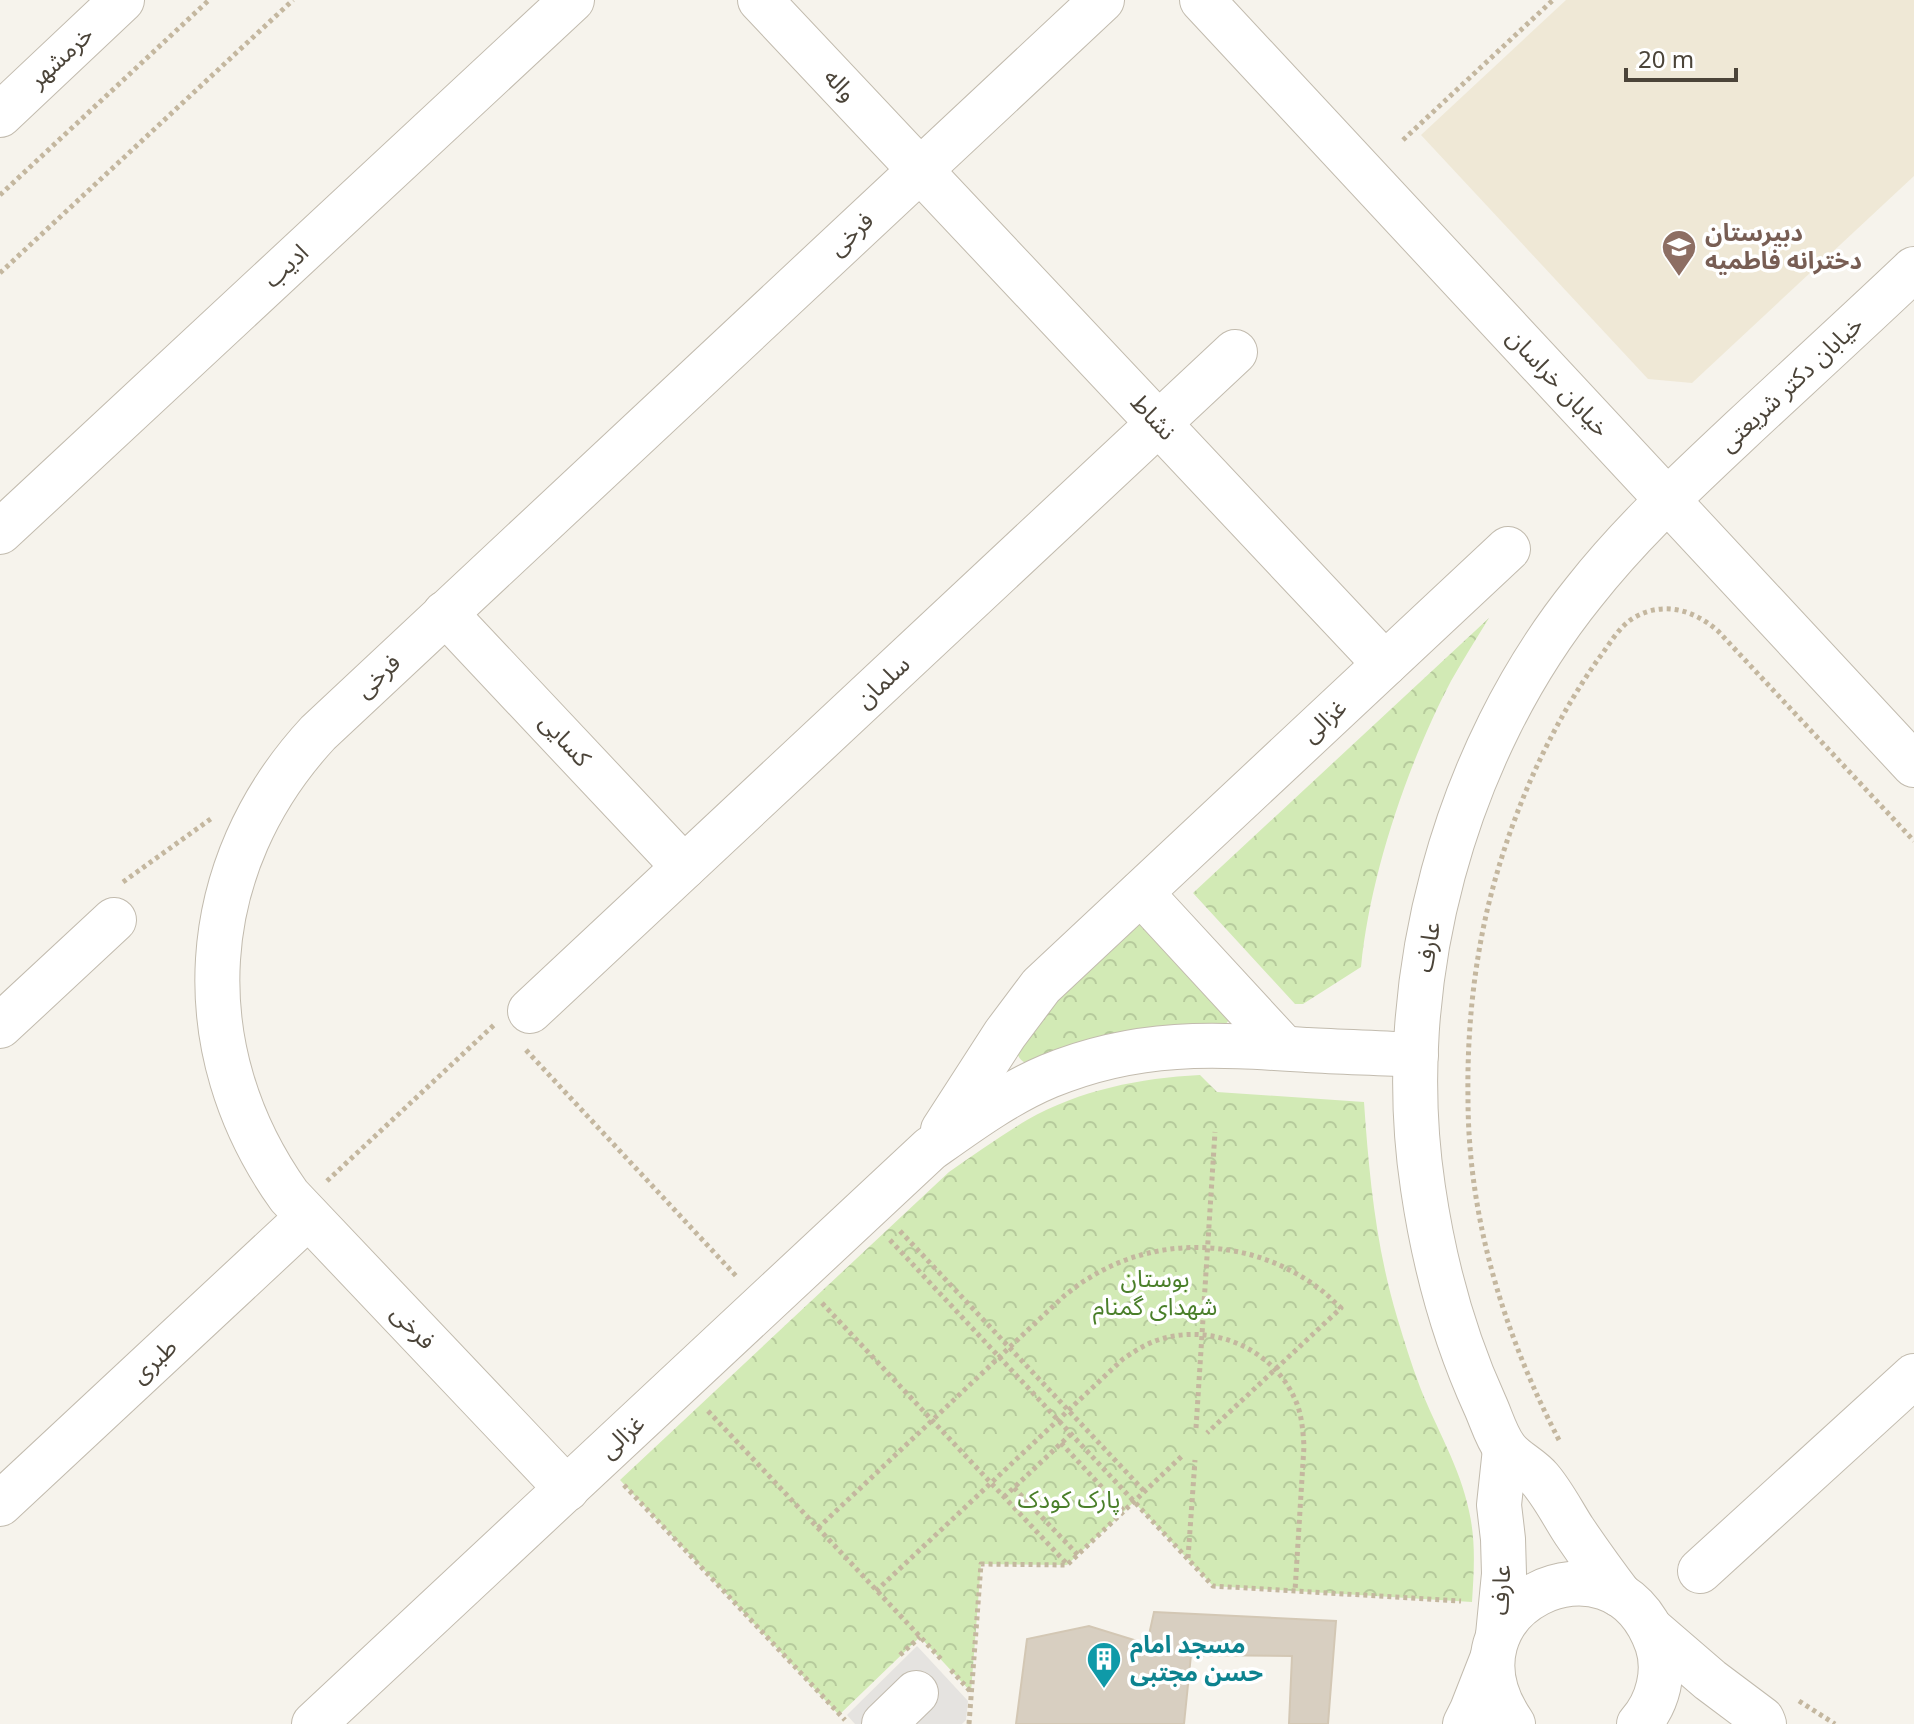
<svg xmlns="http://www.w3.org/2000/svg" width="1914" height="1724" viewBox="0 0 1914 1724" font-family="'Noto Sans','Noto Sans Arabic',sans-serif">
  <defs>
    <pattern id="forest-crowns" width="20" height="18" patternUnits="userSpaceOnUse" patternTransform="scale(2)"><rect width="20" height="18" fill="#d2eab5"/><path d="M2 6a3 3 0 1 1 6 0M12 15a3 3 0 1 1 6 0" fill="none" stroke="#b6ca9c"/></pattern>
  </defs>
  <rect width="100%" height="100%" fill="#f6f3ec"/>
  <polygon fill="#efe8d6" points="1566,0 1914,0 1914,176 1692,383 1648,379 1421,135"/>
  <g fill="url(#forest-crowns)">
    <path d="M1489,618c-13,21 -26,42 -38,63 -43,82 -81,193 -90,286l-58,37h-8l-102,-111z"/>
    <path d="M1143,911l86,109 -4,5 -196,40c-11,-5 -13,-11 -12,-22z"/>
    <path d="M1200,1075l17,17 147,10c5,73 12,145 33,215 7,23 14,47 23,70 16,41 40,80 49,124 7,30 5,60 3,91l-259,-16 -79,-84 -67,63 -86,-1 -10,128 -51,-55 -81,78 -219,-235 329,-308c26,-18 51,-36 78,-52 53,-30 113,-42 173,-45z"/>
  </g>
  <polygon fill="#e5e3e0" points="917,1646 968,1701 966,1720 962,1724 855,1724 847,1715"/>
  <polygon fill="#d8cfc1" stroke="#d3c7b4" stroke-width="2" points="1154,1612 1336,1621 1328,1724 1289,1724 1292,1656 1191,1655 1184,1724 1016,1724 1027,1639 1089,1626 1147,1644"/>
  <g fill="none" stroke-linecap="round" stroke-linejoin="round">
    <g stroke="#c2bbae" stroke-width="46">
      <g id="minor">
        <polyline points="760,0 1385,664"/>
        <polyline points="1202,0 1914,765"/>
        <polyline points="0,115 122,0"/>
        <polyline points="0,532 572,0"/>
        <polyline points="445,613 684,867"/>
        <polyline points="1141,893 1284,1048"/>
        <polyline points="530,1011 1235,352"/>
        <polyline points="0,1026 114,920"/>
        <polyline points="943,1130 1005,1034 1041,986 1508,549"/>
        <path d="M567,1489l-278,-293c-105,-147 -94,-330 29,-463l784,-733"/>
        <polyline points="0,1504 308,1217"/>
        <polyline points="1700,1571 1914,1376"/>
        <path d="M1620,1595c-16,-21 -31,-42 -46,-64 -11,-17 -21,-37 -34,-52 -10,-12 -27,-19 -35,-31 -9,-12 -14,-30 -20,-43 -32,-70 -51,-142 -62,-217 -31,-205 31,-435 161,-596 47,-60 103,-111 158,-163 57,-53 115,-106 172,-160"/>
        <polyline points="1652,1630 1710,1680 1762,1719 1764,1724"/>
        <polyline points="1498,1635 1504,1574 1503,1539 1499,1505 1505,1449"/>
        <path d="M314,1724l616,-575c38,-27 76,-55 119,-73 90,-37 164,-32 258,-26 36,2 73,3 109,5"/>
        <polyline points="884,1724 916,1693"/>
        <polyline points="1465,1724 1472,1710 1492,1659"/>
        <path d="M1513,1724c-81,-117 100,-204 144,-80 9,27 1,59 -18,80"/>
      </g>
    </g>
    <g stroke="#c4b79f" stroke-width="5" stroke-dasharray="4 4" stroke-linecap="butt">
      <polyline points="1403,140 1553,0"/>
      <polyline points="0,195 209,0"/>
      <polyline points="0,273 293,0"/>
      <polyline points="123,882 212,818"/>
      <polyline points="526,1050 737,1277"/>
      <polyline points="327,1181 495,1024"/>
      <polyline points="900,1231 1145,1492"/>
      <polyline points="890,1240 1213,1586 1461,1601"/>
      <polyline points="822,1303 1067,1564"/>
      <polyline points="708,1411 942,1660"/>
      <polyline points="1196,1428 1215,1132"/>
      <path d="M1559,1440c-55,-106 -91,-222 -91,-342 -1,-63 5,-126 19,-187 21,-89 59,-178 112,-253 11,-14 20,-32 36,-41 29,-16 59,-7 83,14l196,210"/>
      <polyline points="1061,1443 1124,1511"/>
      <polyline points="624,1485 845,1720"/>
      <polyline points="1014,1488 1078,1555"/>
      <polyline points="1004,1497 1071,1434"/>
      <path d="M818,1528l246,-232c8,-6 16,-13 25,-18 70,-44 162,-40 228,9 9,6 16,14 24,21l-134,125"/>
      <polyline points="1188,1558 1195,1460"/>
      <path d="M876,1591l247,-232c12,-8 24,-16 38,-20 54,-16 115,11 136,65 5,13 6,28 7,42l-9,145"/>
      <polyline points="900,1655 920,1637"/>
      <polyline points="951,1670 971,1692"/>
      <polyline points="1799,1701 1835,1724"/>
      <polyline points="969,1724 981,1564 1067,1565 1183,1455"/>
    </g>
    <use href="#minor" stroke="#fff" stroke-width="44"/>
  </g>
  <defs>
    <g id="school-pin" transform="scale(1.8)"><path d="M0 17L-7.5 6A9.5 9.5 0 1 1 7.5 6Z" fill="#8d6e63" stroke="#fff"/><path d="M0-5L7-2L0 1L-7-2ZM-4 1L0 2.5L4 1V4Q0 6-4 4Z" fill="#fff"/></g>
    <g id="building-pin" transform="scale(1.8)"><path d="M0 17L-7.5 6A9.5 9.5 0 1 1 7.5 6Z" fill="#0f9aa8" stroke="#fff"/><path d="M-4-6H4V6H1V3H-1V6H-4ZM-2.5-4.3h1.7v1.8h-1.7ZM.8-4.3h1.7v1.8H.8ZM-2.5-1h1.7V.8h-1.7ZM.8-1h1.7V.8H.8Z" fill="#fff"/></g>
  </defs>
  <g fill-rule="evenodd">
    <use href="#school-pin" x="1679" y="247"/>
    <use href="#building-pin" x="1104" y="1659"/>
  </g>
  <g text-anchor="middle" stroke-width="7" stroke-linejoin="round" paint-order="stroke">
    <g font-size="24" fill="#4b4439" stroke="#fff">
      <text transform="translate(61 57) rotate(-43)" y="8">خرمشهر</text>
      <text transform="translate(840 85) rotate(47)" y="8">واله</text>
      <text transform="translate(851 234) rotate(-43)" y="8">فرخی</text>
      <text transform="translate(286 266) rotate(-43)" y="8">ادیب</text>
      <text transform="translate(1558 383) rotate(47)" y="8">خیابان خراسان</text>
      <text transform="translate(1791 384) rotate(-43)" y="8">خیابان دکتر شریعتی</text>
      <text transform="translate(1153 417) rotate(47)" y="8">نشاط</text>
      <text transform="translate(378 676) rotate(-43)" y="8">فرخی</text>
      <text transform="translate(883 682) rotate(-43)" y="8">سلمان</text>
      <text transform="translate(1324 721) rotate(-43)" y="8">غزالی</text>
      <text transform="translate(565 740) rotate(47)" y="8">کسایی</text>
      <text transform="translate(1428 947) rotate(-80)" y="8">عارف</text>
      <text transform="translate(413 1327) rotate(46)" y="8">فرخی</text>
      <text transform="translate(154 1361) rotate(-43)" y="8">طبری</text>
      <text transform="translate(622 1437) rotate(-43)" y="8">غزالی</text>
      <text transform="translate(1501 1590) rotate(-87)" y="8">عارف</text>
    </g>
    <g font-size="24" font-weight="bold" fill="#785e54" stroke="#fff" text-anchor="start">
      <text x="1705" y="241">دبیرستان<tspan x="1705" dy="28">دخترانه فاطمیه</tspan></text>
    </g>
    <g font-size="24" fill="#4a7f2a" stroke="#fff">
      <text x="1155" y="1287">بوستان<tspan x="1155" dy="28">شهدای گمنام</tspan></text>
      <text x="1069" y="1508">پارک کودک</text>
    </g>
    <g font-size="24" font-weight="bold" fill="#0d838f" stroke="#fff" text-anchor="start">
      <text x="1130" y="1653">مسجد امام<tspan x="1130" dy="28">حسن مجتبی</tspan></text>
    </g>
  </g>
  <path d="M1626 68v12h110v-12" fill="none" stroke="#4b4439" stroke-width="4"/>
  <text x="1638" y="68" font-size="24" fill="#4b4439" stroke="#ffffff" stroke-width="6" paint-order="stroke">20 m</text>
</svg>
